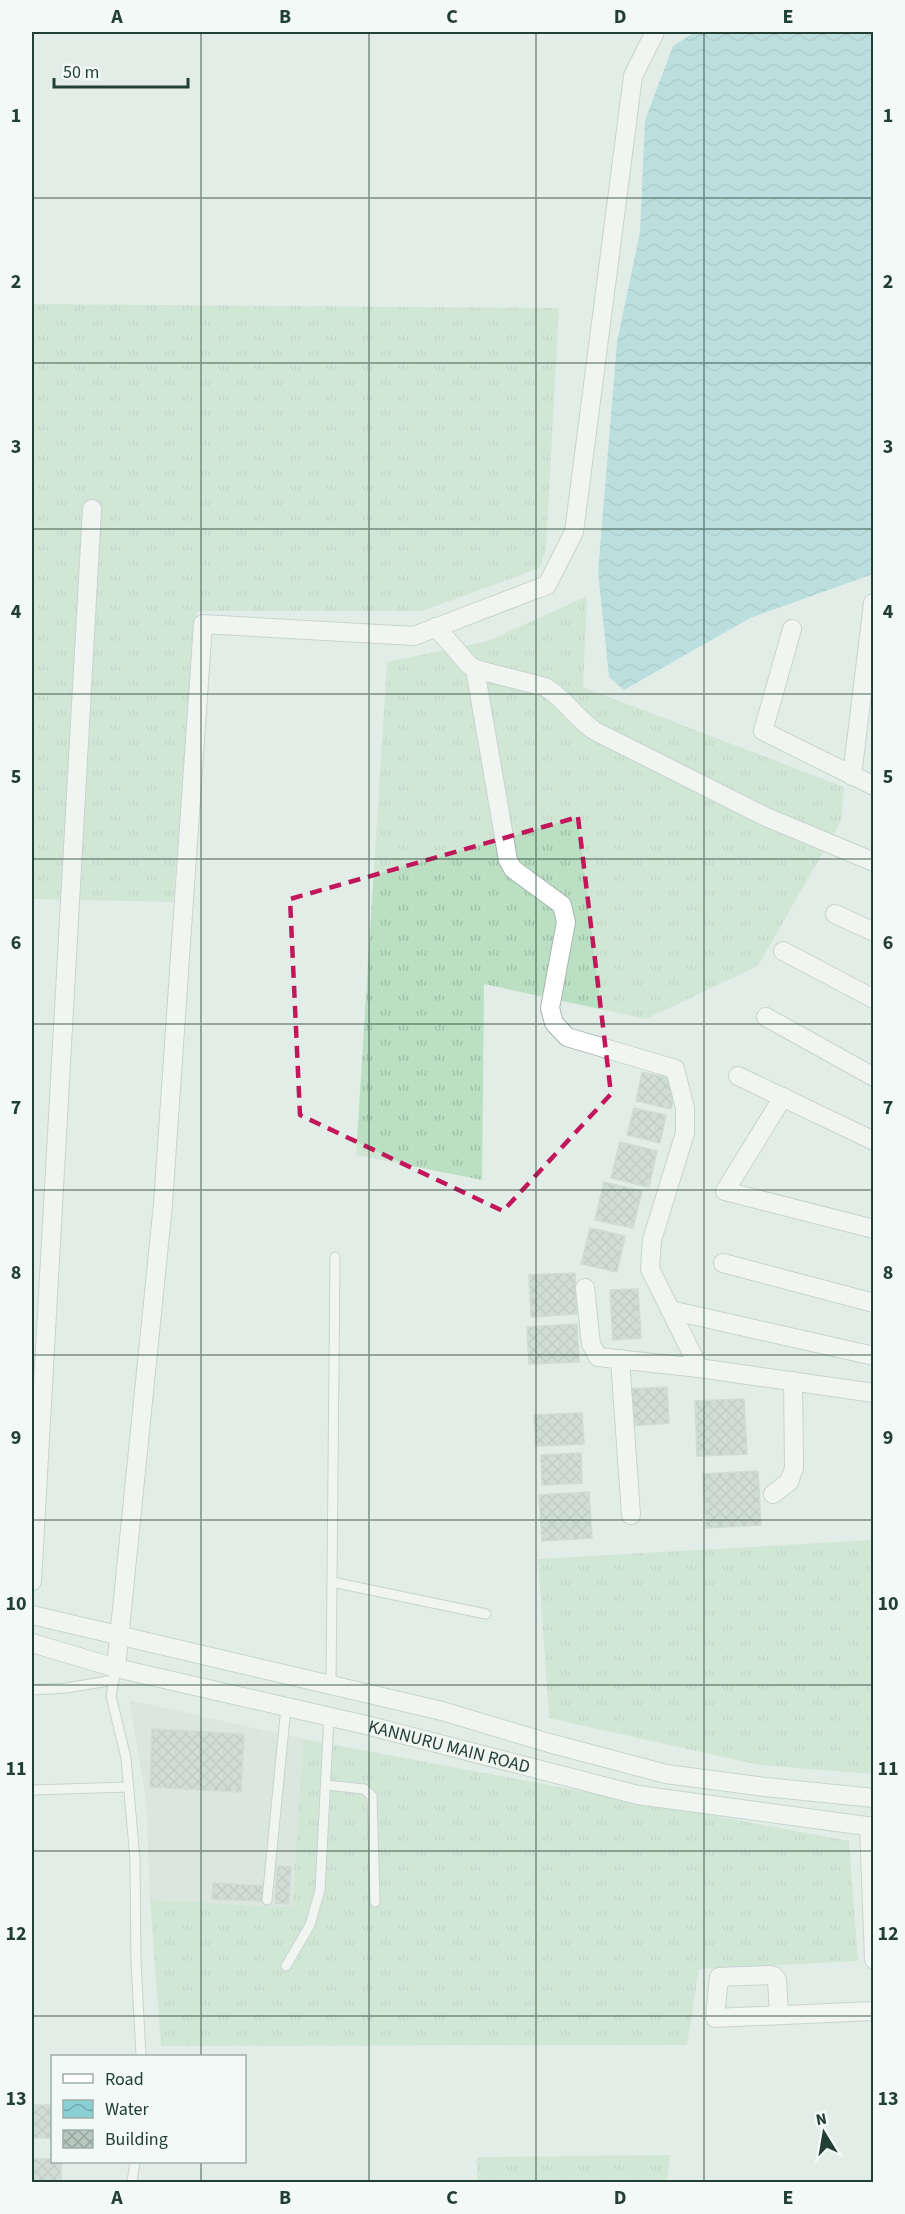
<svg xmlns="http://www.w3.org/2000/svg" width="905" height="2214" viewBox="0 0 905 2214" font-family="'Source Sans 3',sans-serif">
  <defs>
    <pattern id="grass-tufts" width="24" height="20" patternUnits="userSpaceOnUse" patternTransform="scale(1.5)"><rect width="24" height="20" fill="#bbdfc2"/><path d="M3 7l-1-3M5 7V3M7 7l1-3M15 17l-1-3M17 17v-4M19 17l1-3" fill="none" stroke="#a0c0a7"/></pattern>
    <pattern id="water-waves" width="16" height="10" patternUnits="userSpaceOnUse" patternTransform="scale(1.5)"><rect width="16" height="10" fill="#89cfd3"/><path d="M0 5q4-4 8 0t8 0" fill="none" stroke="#70a9ac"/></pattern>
    <pattern id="building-cross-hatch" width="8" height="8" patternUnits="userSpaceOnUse" patternTransform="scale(1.5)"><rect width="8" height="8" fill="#b8c8c0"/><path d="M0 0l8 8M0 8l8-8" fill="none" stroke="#95a49d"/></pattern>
  </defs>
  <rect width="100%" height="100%" fill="#e3ede8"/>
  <polygon fill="#d1ddd6" points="129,1700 303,1739 292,1907 150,1900 146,1799"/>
  <g fill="url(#grass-tufts)">
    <polygon points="32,304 559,308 546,548 540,568 422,611 197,611 173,902 32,899"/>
    <polygon points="587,596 583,687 844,787 841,821 758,966 646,1019 484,984 482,1180 356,1155 387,662 488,641"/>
    <polygon points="873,1540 873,1774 759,1765 549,1718 538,1559"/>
    <polygon points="303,1739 849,1841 858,1961 699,1969 687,2045 161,2046 150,1900 292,1907"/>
    <polygon points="670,2155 667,2182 477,2182 477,2157"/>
  </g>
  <polygon fill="url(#water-waves)" points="695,32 873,32 873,574 750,618 624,690 609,677 598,572 617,342 640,232 645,120 673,46"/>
  <g fill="url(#building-cross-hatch)" stroke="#b5c7be" stroke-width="1.5">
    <polygon points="642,1072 678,1080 671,1109 636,1101"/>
    <polygon points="634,1108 666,1115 660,1143 627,1135"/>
    <polygon points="620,1142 657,1151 649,1187 611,1178"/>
    <polygon points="604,1182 642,1191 633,1228 595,1220"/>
    <polygon points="590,1228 625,1236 617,1272 581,1264"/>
    <polygon points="575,1273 577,1314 531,1317 529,1275"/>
    <polygon points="638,1289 641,1338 613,1340 610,1290"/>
    <polygon points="577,1324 579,1362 529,1364 527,1327"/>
    <polygon points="667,1387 669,1423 630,1426 628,1389"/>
    <polygon points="744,1399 747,1454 697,1456 695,1401"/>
    <polygon points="582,1413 584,1444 536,1446 534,1415"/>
    <polygon points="581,1453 582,1483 542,1485 541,1455"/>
    <polygon points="758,1471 761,1525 706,1528 703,1474"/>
    <polygon points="589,1492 592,1538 542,1541 539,1495"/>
    <polygon points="152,1729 244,1734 241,1792 150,1787"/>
    <polygon points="277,1866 291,1867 289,1904 275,1903"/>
    <polygon points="213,1883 264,1886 263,1901 212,1899"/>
    <rect x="32" y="2105" width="20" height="33"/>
    <polygon points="32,2159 52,2159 52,2162 61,2162 61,2182 32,2182"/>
  </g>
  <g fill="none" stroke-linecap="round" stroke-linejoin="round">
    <g stroke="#a5b5af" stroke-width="11">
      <g id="service">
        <polyline points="332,1582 486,1614"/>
        <polyline points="116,1668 111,1696 126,1758 135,1859 136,1962 141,2056"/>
        <polyline points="331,1686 335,1257"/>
        <polyline points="32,1690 66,1688 114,1680"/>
        <polyline points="326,1785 364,1789 372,1796 375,1902"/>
        <polyline points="32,1790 128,1787"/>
        <polyline points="267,1900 286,1707"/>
        <polyline points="286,1966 310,1925 320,1890 329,1716"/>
        <polyline points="132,2182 135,2162"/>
      </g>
    </g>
    <g stroke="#a5b5af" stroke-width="20">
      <g id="minor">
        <path d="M436,627l33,38 6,4 70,18c20,11 31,32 50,44l169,85 110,46"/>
        <polyline points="792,629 763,731 874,786"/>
        <polyline points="475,669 508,860 513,869 562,905 566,922 550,1008 554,1023 567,1037 675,1069 685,1108 685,1133 652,1240 650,1269 699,1368"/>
        <polyline points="852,776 873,603"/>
        <polyline points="835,914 874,932"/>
        <polyline points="783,951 874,999"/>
        <polyline points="766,1017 874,1077"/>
        <polyline points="738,1076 874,1141"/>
        <polyline points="783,1097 725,1191 874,1229"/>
        <polyline points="723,1263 874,1303"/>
        <polyline points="585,1288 591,1344 598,1357 699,1368 874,1393"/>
        <polyline points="670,1310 874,1356"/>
        <polyline points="620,1359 631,1515"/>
        <polyline points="773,1494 789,1482 794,1468 793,1381"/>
        <polyline points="32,1581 92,509"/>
        <polyline points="116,1668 163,1204 203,624 414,636 547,585 574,532 633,76 655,32"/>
        <polyline points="869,1826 874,1960"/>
        <polyline points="779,2015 777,1980 774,1976 770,1975 719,1977 715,2018 874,2011"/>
      </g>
    </g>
    <g stroke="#a1b9ae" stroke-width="20">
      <g id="secondary">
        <polyline points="32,1615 442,1711 549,1743 666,1774 765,1787 874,1798"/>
        <path id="s1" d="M32,1643l84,25 250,57 272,70 236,32"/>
      </g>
    </g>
    <use href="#service" stroke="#fff" stroke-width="9"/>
    <use href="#minor" stroke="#fff" stroke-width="18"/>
    <use href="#secondary" stroke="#fff" stroke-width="18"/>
  </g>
  <path d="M0 0H905V2214H0ZM578,817l33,277 -108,117 -203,-96 -10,-216z" fill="#e3ede8" fill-opacity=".55" fill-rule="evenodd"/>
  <path fill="none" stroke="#c2185b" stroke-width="4.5" stroke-dasharray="12 8" stroke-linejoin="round" d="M578,817l33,277 -108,117 -203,-96 -10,-216z"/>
  <path fill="none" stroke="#223f35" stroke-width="1.5" stroke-opacity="0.55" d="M201,32v2024M369,32v2150M536,32v2150M704,32v2150M32,198h842M32,363h842M32,529h842M32,694h842M32,859h842M32,1024h842M32,1190h842M32,1355h842M32,1520h842M32,1685h842M32,1851h842M32,2016h842M201,2162v20"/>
  <g text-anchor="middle" stroke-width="5" stroke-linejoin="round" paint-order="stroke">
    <g font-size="18" fill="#223f35" stroke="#f3f9f6">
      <text dy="6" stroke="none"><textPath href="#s1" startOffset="430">KANNURU MAIN ROAD</textPath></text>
    </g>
  </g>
  <rect width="905" height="2214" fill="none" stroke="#f3f9f6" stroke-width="66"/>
  <rect x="51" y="2055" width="195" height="108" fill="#f3f9f6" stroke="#9fafa9" stroke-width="1.5"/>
  <rect x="63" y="2074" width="30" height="9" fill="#ffffff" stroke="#9fafa9" stroke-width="1.5"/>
  <text x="105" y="2085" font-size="18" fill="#223f35">Road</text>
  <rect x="63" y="2100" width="30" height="18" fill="url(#water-waves)" stroke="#9fafa9" stroke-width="1.5"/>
  <text x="105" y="2115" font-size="18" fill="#223f35">Water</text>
  <rect x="63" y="2130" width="30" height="18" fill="url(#building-cross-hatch)" stroke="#9fafa9" stroke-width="1.5"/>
  <text x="105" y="2145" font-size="18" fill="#223f35">Building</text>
  <g transform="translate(824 2133) rotate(349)" stroke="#f3f9f6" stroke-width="4.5" paint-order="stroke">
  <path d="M0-4.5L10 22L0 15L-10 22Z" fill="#223f35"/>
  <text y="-9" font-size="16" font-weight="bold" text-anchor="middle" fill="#223f35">N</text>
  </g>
  <path d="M54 78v9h134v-9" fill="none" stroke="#223f35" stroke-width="3"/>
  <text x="63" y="78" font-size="18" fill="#223f35" stroke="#f3f9f6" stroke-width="4.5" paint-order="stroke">50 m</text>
  <rect x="33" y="33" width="839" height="2148" fill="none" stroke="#223f35" stroke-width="2"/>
  <g font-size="20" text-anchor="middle" font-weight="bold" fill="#223f35">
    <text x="117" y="23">A</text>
    <text x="285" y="23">B</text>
    <text x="452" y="23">C</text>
    <text x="620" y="23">D</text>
    <text x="788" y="23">E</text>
    <text x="16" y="122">1</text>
    <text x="888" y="122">1</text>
    <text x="16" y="288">2</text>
    <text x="888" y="288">2</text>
    <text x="16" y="453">3</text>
    <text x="888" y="453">3</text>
    <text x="16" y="618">4</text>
    <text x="888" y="618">4</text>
    <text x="16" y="783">5</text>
    <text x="888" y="783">5</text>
    <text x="16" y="949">6</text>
    <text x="888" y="949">6</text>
    <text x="16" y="1114">7</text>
    <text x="888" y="1114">7</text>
    <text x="16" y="1279">8</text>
    <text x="888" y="1279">8</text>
    <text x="16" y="1444">9</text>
    <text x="888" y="1444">9</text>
    <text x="16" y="1610">10</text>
    <text x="888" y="1610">10</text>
    <text x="16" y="1775">11</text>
    <text x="888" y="1775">11</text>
    <text x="16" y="1940">12</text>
    <text x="888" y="1940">12</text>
    <text x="16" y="2105">13</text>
    <text x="888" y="2105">13</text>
    <text x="117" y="2204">A</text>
    <text x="285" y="2204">B</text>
    <text x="452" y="2204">C</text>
    <text x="620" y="2204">D</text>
    <text x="788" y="2204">E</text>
  </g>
</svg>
